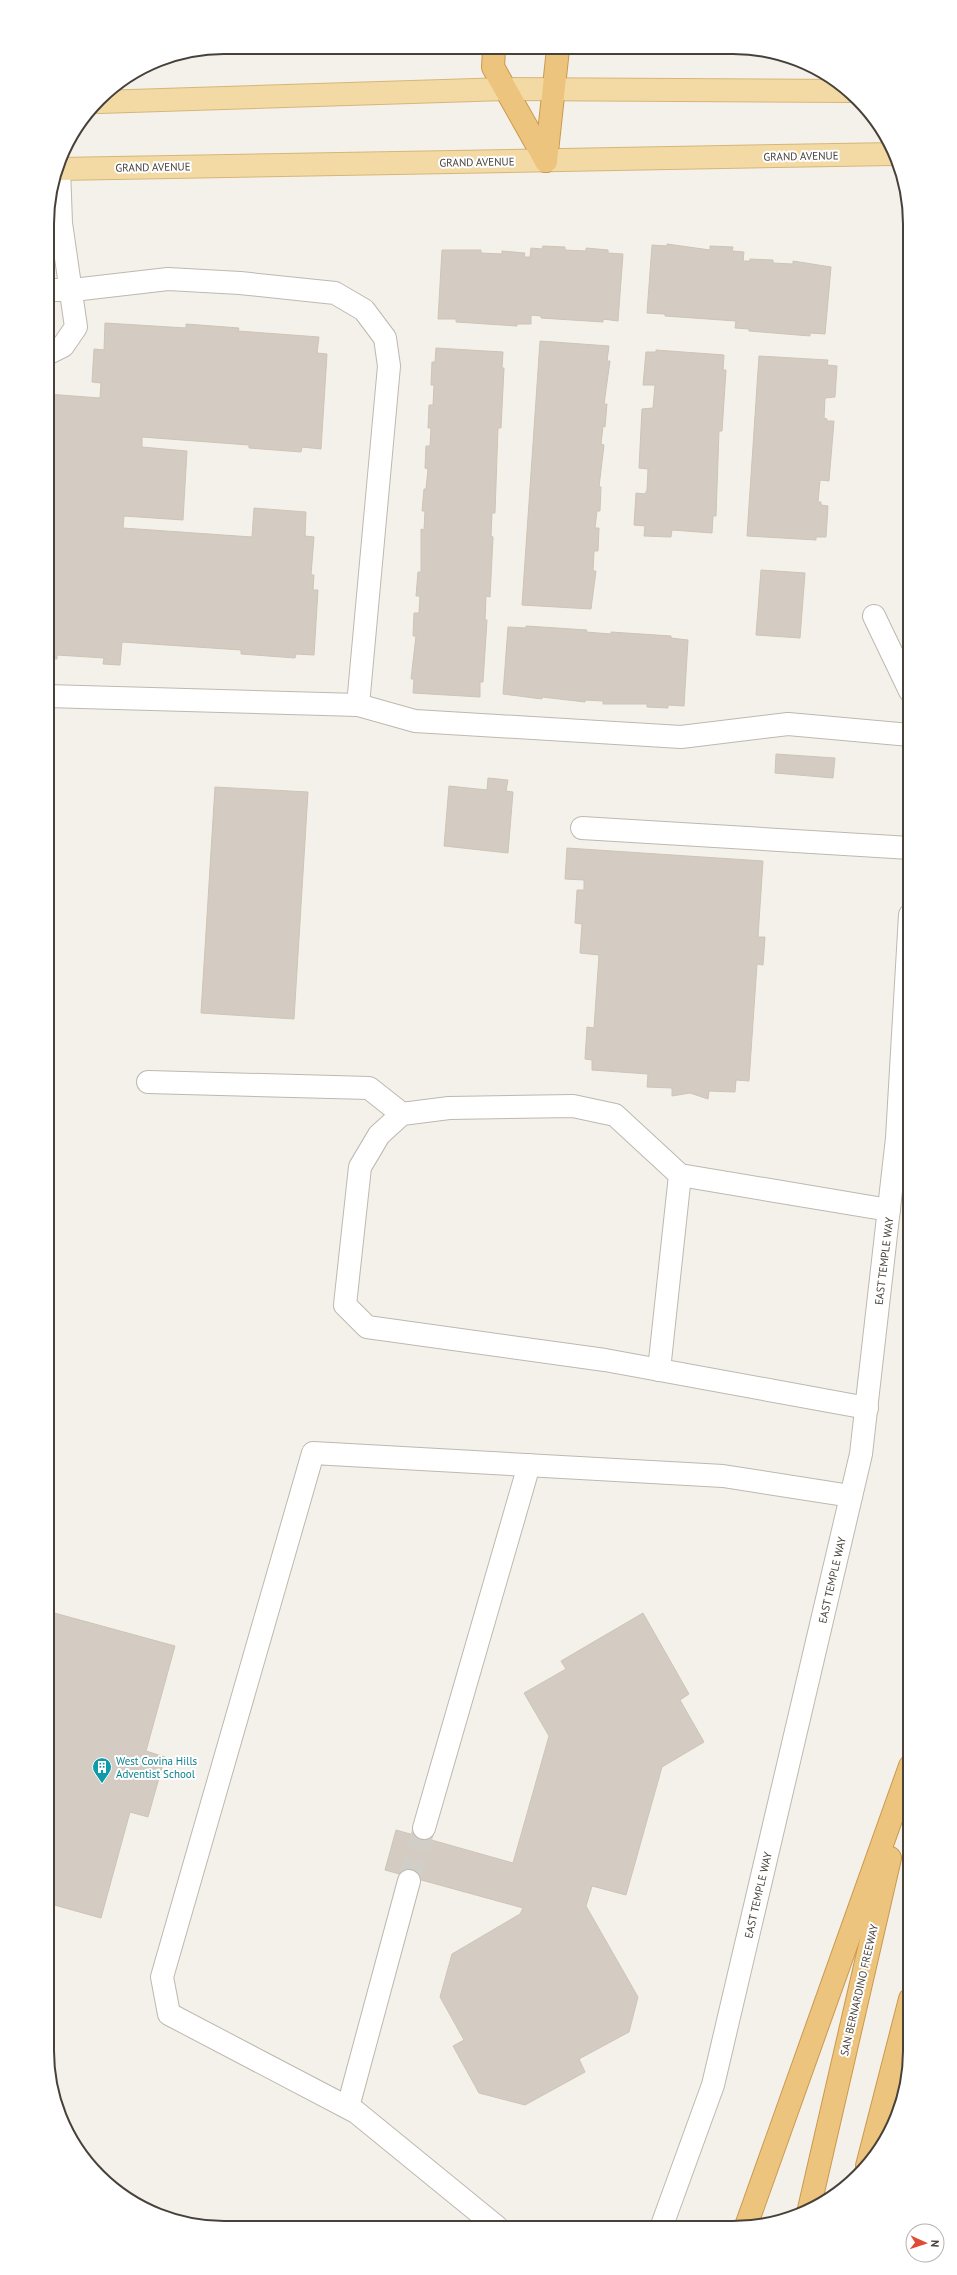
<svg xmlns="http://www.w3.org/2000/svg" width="957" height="2275" viewBox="0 0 957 2275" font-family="'PT Sans',sans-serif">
  <rect width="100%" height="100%" fill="#f4f1eb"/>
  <g fill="#d4ccc2" stroke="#cec4b6">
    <polygon points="667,244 710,250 710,246 733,247 732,251 744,252 743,261 750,261 750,259 773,260 773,263 793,264 793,261 831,267 825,334 810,333 810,336 749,331 749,329 735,328 736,321 665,316 665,314 647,313 652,245 667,246"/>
    <polygon points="543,246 565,247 565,250 586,251 586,248 608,250 608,253 623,254 618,321 603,319 603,322 541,318 541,316 531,315 531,324 517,324 517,326 456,322 456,319 438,319 442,250 481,250 481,253 502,254 502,251 525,253 524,257 530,257 531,248 542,249"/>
    <polygon points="105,323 186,328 186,324 239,328 238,331 319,337 317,353 327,354 321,449 302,447 301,452 249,448 249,445 142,437 142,447 187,451 183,520 124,516 123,528 252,537 254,508 306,512 305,536 314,537 311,575 314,575 313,590 318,590 314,655 296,654 295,658 241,654 241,650 122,642 120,665 103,664 104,658 57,655 57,659 47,659 47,584 54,496 47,495 47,394 100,398 101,383 92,382 94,349 104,350"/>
    <polygon points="47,328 51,328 47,372"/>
    <polygon points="540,341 609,346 607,361 610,361 604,404 607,404 605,427 603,426 601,444 604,445 599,487 601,487 600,511 597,511 595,528 599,528 598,551 594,551 593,571 596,571 591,609 522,605"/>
    <polygon points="436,348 503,352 502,368 504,368 501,428 498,428 495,513 492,513 491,536 493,537 490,597 486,596 485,620 487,620 483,682 480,682 480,697 413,693 414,679 411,679 416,636 413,636 414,613 419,613 420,596 416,596 418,572 421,572 421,529 424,530 425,511 422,511 424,489 426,489 428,469 425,468 426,446 430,446 431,428 428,428 429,405 433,405 434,385 431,385 432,362 435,362"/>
    <polygon points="656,350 724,355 723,370 726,370 722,431 719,431 716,516 713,516 712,533 672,530 671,537 644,536 645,526 634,525 636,493 645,494 647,490 648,469 639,468 642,409 653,408 655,385 643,385 646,352 656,352"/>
    <polygon points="759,356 828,360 827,365 837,366 835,397 825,398 824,418 827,419 827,421 834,421 829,481 820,480 818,502 821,502 821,505 828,506 826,537 816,537 816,540 747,536"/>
    <polygon points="761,570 805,573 800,638 756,635"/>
    <polygon points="526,626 587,630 586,632 611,634 611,632 671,636 671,638 688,640 684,706 668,705 668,708 647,707 647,704 603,704 603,701 585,700 585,702 542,697 542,699 503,694 508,627 526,628"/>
    <polygon points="776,754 835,758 833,778 775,773"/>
    <polygon points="488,778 508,780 506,791 513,792 508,853 444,846 449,786 487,790"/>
    <polygon points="215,787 308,792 294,1019 201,1013"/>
    <polygon points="567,848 763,861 758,937 765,937 763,965 757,964 749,1081 736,1080 735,1092 709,1091 708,1099 690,1093 672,1096 672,1088 647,1087 648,1074 592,1070 592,1060 585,1059 587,1027 594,1028 599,955 580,953 582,924 575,923 577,890 584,890 584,880 565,879"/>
    <polygon points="47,1611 175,1646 146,1751 165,1757 148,1817 130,1812 101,1918 47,1903"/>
    <polygon points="643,1613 689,1694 680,1700 704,1742 662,1767 626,1895 592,1886 586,1906 638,1997 629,2032 579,2059 585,2072 525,2105 479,2093 453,2046 464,2040 440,1997 452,1954 520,1914 523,1908 385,1870 396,1830 513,1863 549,1736 524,1693 566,1669 561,1661"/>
  </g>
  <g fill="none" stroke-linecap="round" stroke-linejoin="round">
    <polyline stroke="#d1cec8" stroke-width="22" stroke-dasharray="22 11" stroke-linecap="butt" points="409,1881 424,1828"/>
    <g stroke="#beb8af" stroke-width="24">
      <g id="minor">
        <polyline points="47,290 73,290 168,279 240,283 335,293 364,310 385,338 389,366 358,705"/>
        <polyline points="49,353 63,346 76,327 61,223 59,169"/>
        <polyline points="874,616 910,691"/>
        <polyline points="47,696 358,705 415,721 681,737 788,724 910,735"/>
        <polyline points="582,828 910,848"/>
        <polyline points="148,1082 369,1088 402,1114"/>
        <polyline points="659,1370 680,1175"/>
        <polyline points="867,1408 605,1360 367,1327 345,1305 360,1167 379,1135 402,1114 449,1108 573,1106 615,1115 680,1175 889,1210"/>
        <polyline points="424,1828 529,1465"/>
        <polyline points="348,2107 409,1881"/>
        <polyline points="497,2227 356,2112 169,2014 162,1977 313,1453 723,1476 851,1496"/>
        <polyline points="661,2228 713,2085 861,1454 897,1138 910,915"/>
      </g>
    </g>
    <g stroke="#d6b677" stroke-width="24">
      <g id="major">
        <polyline points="99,102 506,89 849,91"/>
        <polyline points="59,169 894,154"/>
      </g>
    </g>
    <g stroke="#cb994d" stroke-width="24">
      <g id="highway">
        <polyline points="494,49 493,67 546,161"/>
        <polyline points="546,161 558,49"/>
        <polyline points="867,2166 910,1999"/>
        <polyline points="809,2209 890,1858"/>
        <polyline points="746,2226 910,1766"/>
      </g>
    </g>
    <use href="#minor" stroke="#fff" stroke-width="22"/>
    <use href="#major" stroke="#f3daa5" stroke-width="22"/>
    <use href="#highway" stroke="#edc47d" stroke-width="22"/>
  </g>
  <defs>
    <g id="building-pin" transform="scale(1)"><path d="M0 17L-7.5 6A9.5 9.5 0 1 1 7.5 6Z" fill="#0f9aa8" stroke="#fff"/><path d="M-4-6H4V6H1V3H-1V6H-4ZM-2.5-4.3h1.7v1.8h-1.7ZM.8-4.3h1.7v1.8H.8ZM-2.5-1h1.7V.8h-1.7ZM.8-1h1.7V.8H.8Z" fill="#fff"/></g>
  </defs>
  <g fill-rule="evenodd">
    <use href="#building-pin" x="102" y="1767"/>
  </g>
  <g text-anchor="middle" stroke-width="4" stroke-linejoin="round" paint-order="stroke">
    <g font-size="11" fill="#47413a" stroke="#fff">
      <text transform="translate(801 156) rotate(-1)" y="4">GRAND AVENUE</text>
      <text transform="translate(477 162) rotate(-1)" y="4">GRAND AVENUE</text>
      <text transform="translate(153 167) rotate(-1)" y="4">GRAND AVENUE</text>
      <text transform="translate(884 1261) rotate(-83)" y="4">EAST TEMPLE WAY</text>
      <text transform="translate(832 1580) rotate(-77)" y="4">EAST TEMPLE WAY</text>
      <text transform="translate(758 1895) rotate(-77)" y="4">EAST TEMPLE WAY</text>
      <text transform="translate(859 1990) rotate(-77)" y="4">SAN BERNARDINO FREEWAY</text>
    </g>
    <g font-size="11" fill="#0d838f" stroke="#fff" text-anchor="start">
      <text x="116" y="1765">West Covina Hills<tspan x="116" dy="13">Adventist School</tspan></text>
    </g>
  </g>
  <path d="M0 0H957V2275H0ZM224 54H733A170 170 0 0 1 903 224V2051A170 170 0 0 1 733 2221H224A170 170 0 0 1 54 2051V224A170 170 0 0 1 224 54Z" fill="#fff" fill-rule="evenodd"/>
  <path fill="none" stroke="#47413a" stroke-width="2" d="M224 54H733A170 170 0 0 1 903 224V2051A170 170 0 0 1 733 2221H224A170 170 0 0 1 54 2051V224A170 170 0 0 1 224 54Z"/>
  <g transform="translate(925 2243) rotate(93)"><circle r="19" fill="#ffffff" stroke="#b5b3b0"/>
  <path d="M0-3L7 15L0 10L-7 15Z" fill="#e14a35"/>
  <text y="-6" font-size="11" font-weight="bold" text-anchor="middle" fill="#47413a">N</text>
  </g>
</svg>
